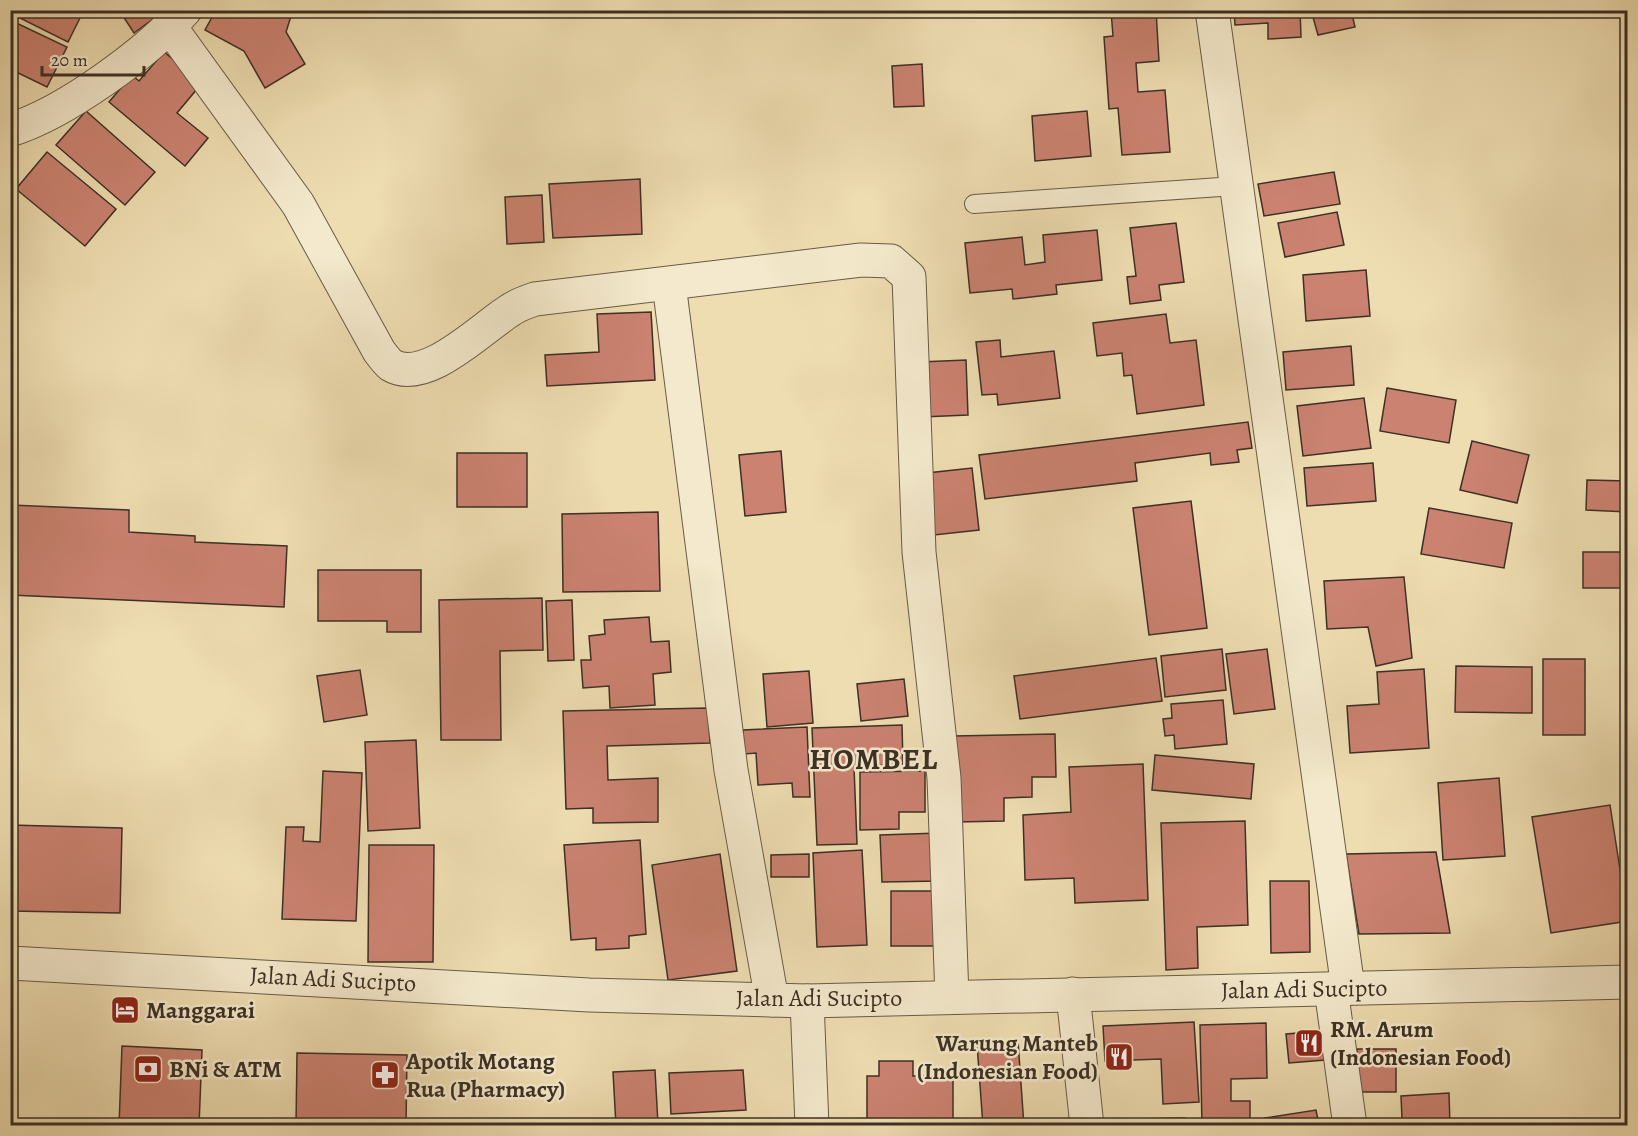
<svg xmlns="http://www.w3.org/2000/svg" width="1638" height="1136" viewBox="0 0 1638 1136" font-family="Alegreya,serif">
  <rect width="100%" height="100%" fill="#eeddb1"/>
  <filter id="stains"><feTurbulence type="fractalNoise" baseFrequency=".00333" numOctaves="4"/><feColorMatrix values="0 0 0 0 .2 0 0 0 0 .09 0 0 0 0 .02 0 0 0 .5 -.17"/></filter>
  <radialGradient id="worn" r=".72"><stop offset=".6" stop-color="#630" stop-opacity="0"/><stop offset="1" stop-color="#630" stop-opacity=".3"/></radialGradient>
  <g fill="#cb8271" stroke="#3c3024" stroke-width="1.5">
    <polygon points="10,10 76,10 74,13 81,16 68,42 10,13"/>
    <polygon points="119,10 165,10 134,33"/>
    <polygon points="216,10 293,10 286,32 305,64 265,88 244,51 205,30"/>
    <polygon points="953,10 1017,10 1017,11 953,16"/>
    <polygon points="1156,10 1159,61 1136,63 1138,92 1165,90 1170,152 1122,155 1118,108 1109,109 1104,37 1113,36 1111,11"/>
    <polygon points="1234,10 1300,10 1301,37 1268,39 1268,23 1235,25"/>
    <polygon points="1311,10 1351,10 1355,27 1318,35"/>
    <polygon points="10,20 67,47 47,87 10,69"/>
    <polygon points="164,52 202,83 177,113 208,138 185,166 109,102 132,75 139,81"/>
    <polygon points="922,64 924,106 894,107 892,66"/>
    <polygon points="86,111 155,172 125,205 56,145"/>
    <polygon points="1087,111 1091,156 1035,161 1032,116"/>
    <polygon points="47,152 116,209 85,246 16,189"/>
    <polygon points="1334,172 1340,204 1264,216 1258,184"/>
    <polygon points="640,179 642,234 553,238 549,184"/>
    <polygon points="542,195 544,242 507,244 505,197"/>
    <polygon points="1337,212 1344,245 1285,257 1278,223"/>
    <polygon points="1176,223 1184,282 1159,285 1161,300 1130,304 1127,277 1136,276 1130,228"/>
    <polygon points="1097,230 1102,280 1056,285 1057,294 1013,299 1012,289 970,293 965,243 1022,237 1025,265 1045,262 1043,235"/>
    <polygon points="1366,270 1370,316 1306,321 1303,275"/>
    <polygon points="651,312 655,380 547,386 545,355 599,352 597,314"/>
    <polygon points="1166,314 1170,343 1196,340 1204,405 1137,414 1132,375 1124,376 1122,353 1097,356 1093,323"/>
    <polygon points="1000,340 1001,357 1054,351 1060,398 998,405 997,394 982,395 976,342"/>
    <polygon points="1351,346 1354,385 1286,390 1283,352"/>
    <polygon points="966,360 968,415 922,417 920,362"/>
    <polygon points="1387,388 1456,400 1449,443 1380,431"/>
    <polygon points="1364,398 1371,448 1303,456 1297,406"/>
    <polygon points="1248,422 1252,448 1237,450 1239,462 1211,465 1210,453 1135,463 1137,481 985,499 979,455"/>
    <polygon points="1472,441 1529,455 1517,503 1460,490"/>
    <polygon points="781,451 786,512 745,516 739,455"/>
    <rect x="457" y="453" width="70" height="54"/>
    <polygon points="1373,463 1376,501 1307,506 1304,468"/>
    <polygon points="972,468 979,530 934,535 927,473"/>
    <polygon points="1587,480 1628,481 1628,512 1586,510"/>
    <polygon points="1191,501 1207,628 1149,635 1133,508"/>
    <polygon points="10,505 129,510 129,532 195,536 195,542 287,546 284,607 10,595"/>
    <polygon points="1429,508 1512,523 1504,568 1421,554"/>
    <polygon points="658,512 660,591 563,592 562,514"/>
    <rect x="1583" y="552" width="45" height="36"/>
    <polygon points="318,570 421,570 421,632 387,632 387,621 318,621"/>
    <polygon points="1404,577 1412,658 1376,666 1368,627 1327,629 1324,581"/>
    <polygon points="542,598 543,650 500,651 501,740 441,740 439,600"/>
    <polygon points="572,600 574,660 548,661 546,601"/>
    <polygon points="649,617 651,642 669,641 671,672 653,674 655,705 610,708 609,686 583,688 581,660 591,660 589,636 605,634 604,620"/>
    <polygon points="1222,649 1226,690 1165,697 1161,656"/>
    <polygon points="1267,649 1275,709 1234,714 1226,654"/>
    <polygon points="1156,658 1162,701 1020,719 1014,676"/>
    <rect x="1543" y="659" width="42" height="76"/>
    <polygon points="1456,666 1532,667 1532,713 1455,712"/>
    <polygon points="1424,669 1429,748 1350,753 1347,706 1379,704 1377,672"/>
    <polygon points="360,670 367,715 324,722 317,676"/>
    <polygon points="809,671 813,723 767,727 763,674"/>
    <polygon points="904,679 908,716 861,721 857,684"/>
    <polygon points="1223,700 1227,744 1175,749 1174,735 1165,736 1163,719 1172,718 1171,704"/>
    <polygon points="708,708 710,743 607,746 608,780 658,778 658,822 593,823 593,808 566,809 563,711"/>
    <polygon points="902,725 903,764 854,767 857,844 817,845 812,728"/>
    <polygon points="807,727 810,797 793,797 792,783 758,785 756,753 744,754 743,730"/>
    <polygon points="1055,734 1056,777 1032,777 1032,797 1004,798 1004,821 956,822 954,736"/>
    <polygon points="416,740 420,828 368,831 365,742"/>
    <polygon points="1155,755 1254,764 1251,799 1152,790"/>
    <polygon points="1143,764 1148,900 1075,903 1074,878 1025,880 1023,815 1071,812 1069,767"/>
    <polygon points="323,771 362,773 356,921 282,919 286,827 304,827 303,841 320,842"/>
    <polygon points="925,771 925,812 899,812 899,829 860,830 860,772"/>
    <polygon points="1499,778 1505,856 1443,860 1438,783"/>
    <polygon points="1610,805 1628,921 1551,933 1532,817"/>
    <polygon points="1245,821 1248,925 1197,927 1198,968 1166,970 1161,823"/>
    <polygon points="10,825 122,828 120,913 10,911"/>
    <polygon points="939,833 940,881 882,882 880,835"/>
    <polygon points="640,840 646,934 629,936 629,948 596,950 596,938 571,940 564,845"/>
    <polygon points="369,845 434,845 433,962 368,962"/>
    <polygon points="862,850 867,945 817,947 813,853"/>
    <polygon points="1436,852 1450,933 1359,934 1346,854"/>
    <polygon points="720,854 737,971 668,980 652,865"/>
    <polygon points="809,854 809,877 771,877 771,855"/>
    <polygon points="1270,881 1309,881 1310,952 1271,953"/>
    <rect x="891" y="891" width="47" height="55"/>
    <polygon points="1194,1022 1199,1102 1163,1104 1161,1059 1105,1061 1103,1026"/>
    <polygon points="1266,1023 1267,1078 1231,1079 1231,1101 1250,1101 1250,1126 1202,1126 1200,1025"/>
    <polygon points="1322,1031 1325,1060 1289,1063 1286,1034"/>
    <polygon points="1018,1041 1024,1126 983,1126 977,1044"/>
    <polygon points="122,1046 202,1050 199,1126 119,1126"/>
    <rect x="1357" y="1049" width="39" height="43"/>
    <polygon points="297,1053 407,1055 406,1126 296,1126"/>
    <polygon points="879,1061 913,1061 913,1076 953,1076 953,1126 867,1126 867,1076 879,1076"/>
    <polygon points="655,1070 658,1124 616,1126 613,1072"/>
    <polygon points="743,1070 746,1110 671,1114 669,1073"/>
    <polygon points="1449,1093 1450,1126 1367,1126 1367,1121 1402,1119 1401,1096"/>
    <polygon points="1316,1110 1319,1126 1266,1126 1265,1118"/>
    <polygon points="1185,1118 1186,1126 1134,1126 1134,1119"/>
  </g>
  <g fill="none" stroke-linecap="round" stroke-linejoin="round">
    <g stroke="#685b47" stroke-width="20">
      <polyline id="service" points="974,204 1235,186"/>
    </g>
    <g stroke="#685b47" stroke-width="35">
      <g id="minor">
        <polyline points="1212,10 1348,988"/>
        <path d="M170,27l128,177 81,147c3,4 8,11 12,14 34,21 91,-37 118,-54 8,-6 17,-9 26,-12l326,-39 30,1 18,16 10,275 25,226 8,219"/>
        <polyline points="669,284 731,770 772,1000"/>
        <polyline points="1331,989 1350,1126"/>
        <polyline points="1073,994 1087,1126"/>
        <polyline points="807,1001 812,1126"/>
      </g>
    </g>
    <g stroke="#685b47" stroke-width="35">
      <g id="tertiary">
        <path d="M10,130c55,-17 137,-77 175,-120"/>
        <polyline points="10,963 589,995 807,1001 1628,982"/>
      </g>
    </g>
    <use href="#service" stroke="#f4e9cc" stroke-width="18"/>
    <use href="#minor" stroke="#f4e9cc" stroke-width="33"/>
    <use href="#tertiary" stroke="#f4e9cc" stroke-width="33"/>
  </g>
  <defs>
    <g id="hotel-square" transform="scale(1.5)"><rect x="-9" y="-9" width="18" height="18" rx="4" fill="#8f2418" stroke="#f4e9cc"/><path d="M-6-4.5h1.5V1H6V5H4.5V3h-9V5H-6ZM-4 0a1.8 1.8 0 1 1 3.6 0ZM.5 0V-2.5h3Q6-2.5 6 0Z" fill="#fff"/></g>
    <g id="restaurant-square" transform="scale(1.5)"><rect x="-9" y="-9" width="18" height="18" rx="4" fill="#8f2418" stroke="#f4e9cc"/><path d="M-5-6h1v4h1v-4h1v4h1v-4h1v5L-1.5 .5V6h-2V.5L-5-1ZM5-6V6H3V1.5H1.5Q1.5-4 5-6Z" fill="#fff"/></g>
    <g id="bank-square" transform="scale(1.5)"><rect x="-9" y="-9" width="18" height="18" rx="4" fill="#8f2418" stroke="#f4e9cc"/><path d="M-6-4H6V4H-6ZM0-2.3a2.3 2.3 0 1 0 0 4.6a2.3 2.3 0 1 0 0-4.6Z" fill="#fff"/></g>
    <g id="pharmacy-square" transform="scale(1.5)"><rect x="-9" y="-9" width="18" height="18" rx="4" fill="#8f2418" stroke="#f4e9cc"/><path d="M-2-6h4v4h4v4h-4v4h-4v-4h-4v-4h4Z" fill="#fff"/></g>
  </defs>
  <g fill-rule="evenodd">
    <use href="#hotel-square" x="125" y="1010"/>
    <use href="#restaurant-square" x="1309" y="1043"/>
    <use href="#restaurant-square" x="1119" y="1057"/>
    <use href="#bank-square" x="148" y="1069"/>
    <use href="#pharmacy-square" x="385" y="1075"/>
  </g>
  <g text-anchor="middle" stroke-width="5" stroke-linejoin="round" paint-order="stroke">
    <g font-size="24" fill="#3c3024" stroke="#f4e9cc">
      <text transform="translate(333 979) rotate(3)" y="8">Jalan Adi Sucipto</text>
      <text transform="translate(1304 989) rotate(-1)" y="8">Jalan Adi Sucipto</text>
      <text x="819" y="1006">Jalan Adi Sucipto</text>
    </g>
    <g font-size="24" font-weight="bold" fill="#3c3024" stroke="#f4e9cc" text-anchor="start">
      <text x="146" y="1018">Manggarai</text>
      <text x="1330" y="1037">RM. Arum<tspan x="1330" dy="28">(Indonesian Food)</tspan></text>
      <text x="1098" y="1051" text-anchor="end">Warung Manteb<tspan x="1098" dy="28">(Indonesian Food)</tspan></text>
      <text x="406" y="1069">Apotik Motang<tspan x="406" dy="28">Rua (Pharmacy)</tspan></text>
      <text x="169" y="1077">BNi &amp; ATM</text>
    </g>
    <g font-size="30" font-weight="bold" letter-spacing="1.5" fill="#3c3024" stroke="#f4e9cc">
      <text x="874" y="769">HOMBEL</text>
    </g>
  </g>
  <rect width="1638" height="1136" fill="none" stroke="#eeddb1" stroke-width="36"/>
  <rect x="12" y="12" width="1614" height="1112" fill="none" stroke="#3c3024" stroke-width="3"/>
  <rect x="18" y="18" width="1602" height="1100" fill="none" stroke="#3c3024" stroke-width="1.5"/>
  <path d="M42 66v9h102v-9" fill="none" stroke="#3c3024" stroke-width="3"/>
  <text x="51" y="66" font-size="18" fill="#3c3024" stroke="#f4e9cc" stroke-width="4.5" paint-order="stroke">20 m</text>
  <rect width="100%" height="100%" filter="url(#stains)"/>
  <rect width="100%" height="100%" fill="url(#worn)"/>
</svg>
